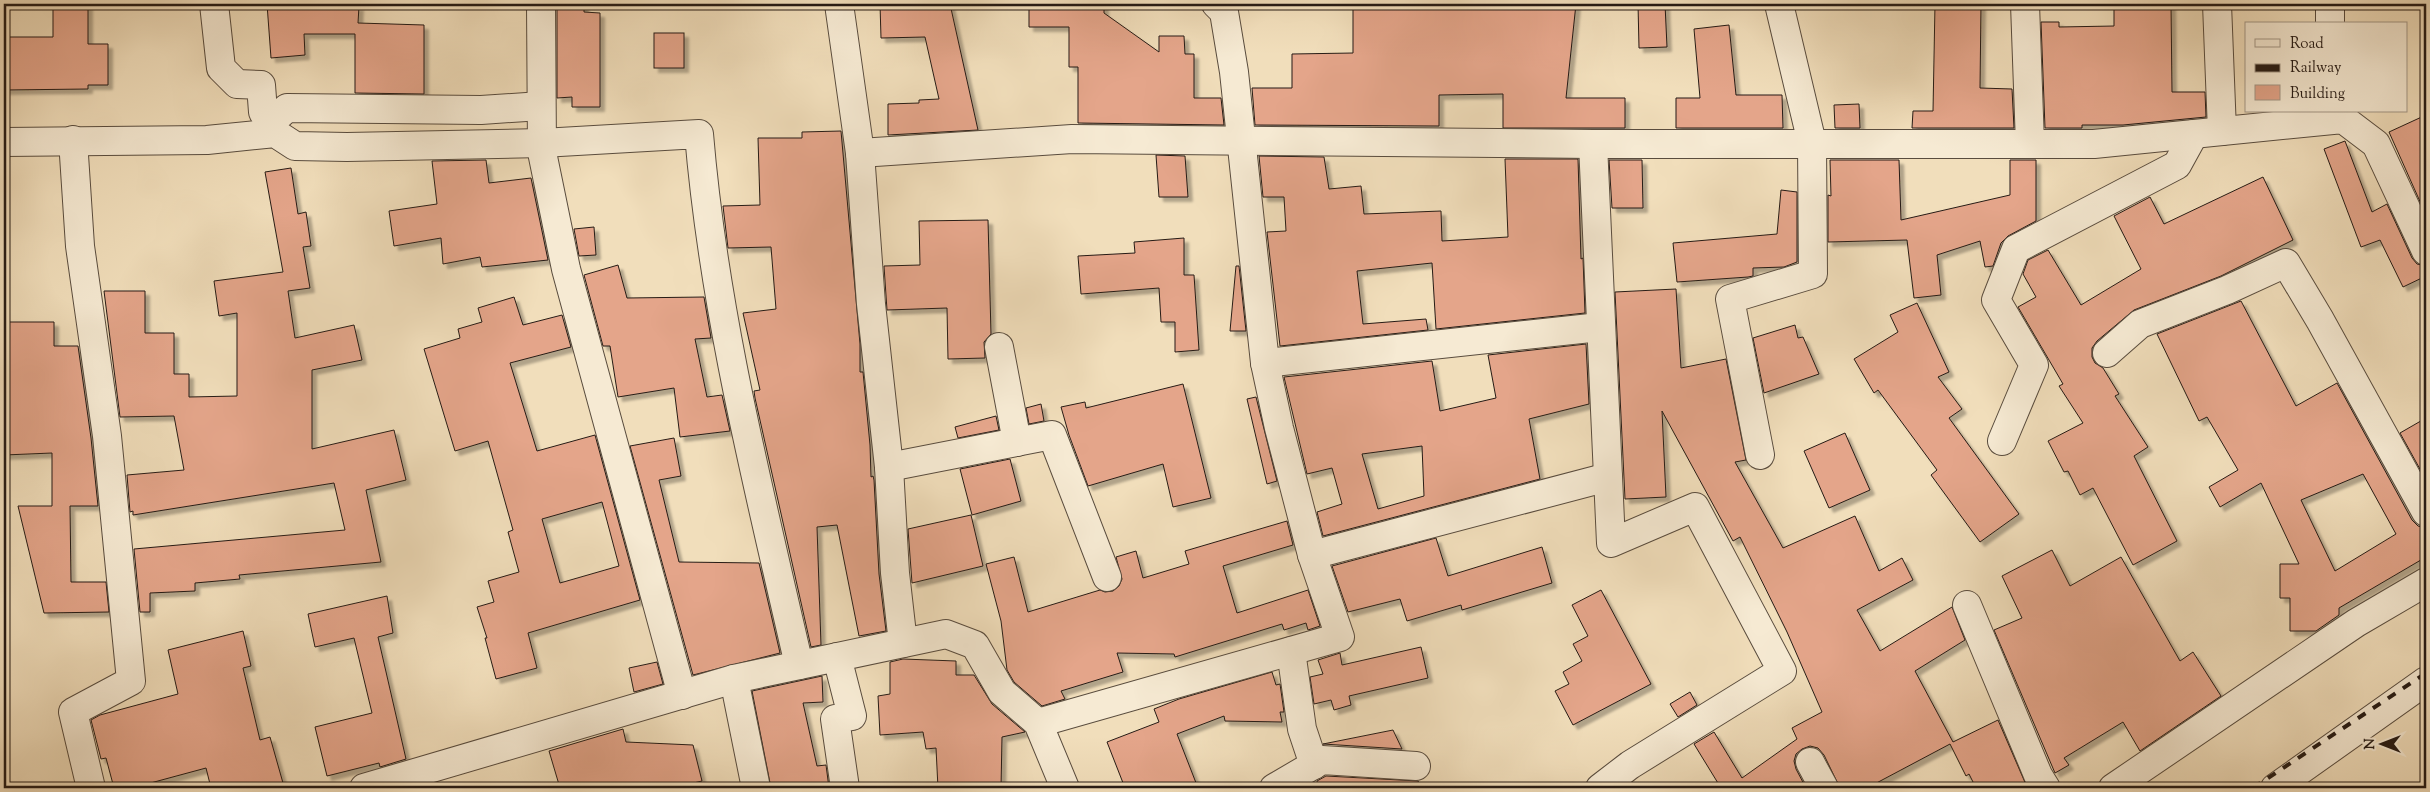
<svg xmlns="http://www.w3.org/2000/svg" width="2430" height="792" viewBox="0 0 2430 792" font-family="'Sorts Mill Goudy',serif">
  <defs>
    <filter id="shadow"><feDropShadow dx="4.5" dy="4.5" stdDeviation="1" flood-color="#0004"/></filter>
  </defs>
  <rect width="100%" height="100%" fill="#f1debb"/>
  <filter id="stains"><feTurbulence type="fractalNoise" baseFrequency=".004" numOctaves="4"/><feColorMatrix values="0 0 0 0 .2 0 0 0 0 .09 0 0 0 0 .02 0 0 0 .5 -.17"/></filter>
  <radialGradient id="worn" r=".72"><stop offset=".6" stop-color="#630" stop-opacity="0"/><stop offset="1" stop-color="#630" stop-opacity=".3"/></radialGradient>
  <g fill="#e4a58a" stroke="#261b15" fill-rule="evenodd" filter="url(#shadow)">
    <polygon points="53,4 88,4 88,44 108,44 108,85 88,85 88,89 4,90 4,37 53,37"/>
    <polygon points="267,4 341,4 341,6 359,6 358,23 424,25 424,94 355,93 355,34 304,34 305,55 271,58"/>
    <polygon points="557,4 584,4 584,12 600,13 600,107 572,107 572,97 557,98"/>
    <polygon points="880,4 950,4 978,130 888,135 888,104 919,103 919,100 939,99 925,37 881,38"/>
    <polygon points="1029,4 1104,4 1104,13 1159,52 1159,36 1184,36 1185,54 1194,54 1194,98 1221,98 1224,125 1078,123 1078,67 1069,67 1069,27 1029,27"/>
    <polygon points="1353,4 1576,4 1566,98 1625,98 1625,128 1503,128 1503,94 1439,95 1439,126 1255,125 1252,88 1292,88 1292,54 1353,53"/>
    <polygon points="1638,4 1665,4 1667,47 1639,48"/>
    <polygon points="1935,4 1981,4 1980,88 2012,89 2014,128 1912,128 1913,111 1933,111"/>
    <polygon points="2114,4 2171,4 2172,92 2205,92 2206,117 2123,125 2082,125 2082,128 2045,128 2041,22 2059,22 2059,27 2114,26"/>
    <polygon points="1729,25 1736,95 1782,95 1783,128 1676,128 1676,98 1700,98 1694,29"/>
    <rect x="654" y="33" width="30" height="35"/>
    <polygon points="1859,104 1860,128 1835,128 1834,105"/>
    <polygon points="2426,115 2426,215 2389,132"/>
    <polygon points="841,131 860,344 860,372 863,372 870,445 871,477 873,476 874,480 879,574 886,631 859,636 837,525 817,527 821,645 811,647 755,398 754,391 760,390 743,313 776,309 771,247 728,248 723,206 760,205 758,138 802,138 802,132"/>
    <polygon points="2345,141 2372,212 2387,204 2412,258 2417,264 2426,266 2426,276 2403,287 2380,240 2361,247 2324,149"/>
    <polygon points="1156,155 1185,156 1188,197 1159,197"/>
    <polygon points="1259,156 1324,157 1329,189 1361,186 1364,214 1441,211 1442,241 1508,237 1505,159 1578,159 1581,259 1583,258 1585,313 1436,329 1432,263 1357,271 1363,324 1426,319 1428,330 1280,346 1267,232 1286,231 1284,197 1263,197"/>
    <polygon points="486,160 489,183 531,178 548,260 482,267 480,257 443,264 441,238 394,246 389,211 437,204 432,161"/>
    <polygon points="1609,160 1642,160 1643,208 1612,208"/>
    <polygon points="1830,160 1899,160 1901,220 2010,195 2010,160 2036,160 2036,221 2008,236 2001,243 1993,266 1985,267 1980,241 1937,255 1941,295 1914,298 1907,240 1828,242 1828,195 1831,196"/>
    <polygon points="291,168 298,214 306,212 311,246 303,247 310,288 288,291 295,338 354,325 362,360 312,370 312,449 394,430 406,480 366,490 381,562 239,575 240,579 195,583 195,591 150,593 150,612 140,612 134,549 345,530 334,483 133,515 133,511 130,512 127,475 184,470 174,416 120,417 104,291 145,291 145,333 174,333 174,374 189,374 189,397 237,396 237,313 219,316 214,281 283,272 265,172"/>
    <polygon points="2263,177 2293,240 2221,276 2134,310 2097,341 2092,348 2092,357 2095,363 2103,368 2119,394 2115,396 2148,447 2134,456 2177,541 2133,565 2093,488 2080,495 2068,471 2064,472 2048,441 2083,423 2059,386 2063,384 2018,307 2036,297 2023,274 2028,260 2048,250 2081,305 2141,269 2114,216 2150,197 2164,224"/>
    <polygon points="1781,190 1797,192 1797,262 1784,267 1753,268 1753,276 1748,277 1677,282 1673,243 1777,234"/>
    <polygon points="988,220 991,334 984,342 985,358 948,359 947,308 887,310 884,266 920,265 919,221"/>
    <polygon points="594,227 596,255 579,256 574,229"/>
    <polygon points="1184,238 1184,275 1194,275 1199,350 1175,352 1175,322 1161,322 1159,288 1081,294 1078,256 1135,253 1134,242"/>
    <polygon points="618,265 627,298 704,297 711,338 695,339 707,397 722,395 730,431 680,437 674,388 618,397 610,346 603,346 584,275"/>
    <polygon points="1236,266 1239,266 1246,331 1230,331"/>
    <polygon points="1676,289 1681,368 1726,359 1746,460 1735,462 1783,548 1855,516 1879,571 1902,558 1913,580 1857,610 1880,651 1952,607 1965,640 1915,671 1953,742 1998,720 2027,787 1976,788 1969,774 1966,776 1950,744 1867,788 1840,788 1824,755 1818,748 1810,746 1802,749 1796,754 1794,761 1796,769 1806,788 1721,788 1694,744 1714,732 1742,778 1797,739 1792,728 1822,712 1787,632 1740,537 1733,541 1662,411 1666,497 1625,499 1615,292"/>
    <path d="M514,297l9,28 39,-10 9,32 -61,16 27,88 58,-16 45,165 -112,33 9,35 -41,11 -11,-41h2l-10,-31 17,-5 -6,-21 31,-9 -11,-40 5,-2 -25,-89 -33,10 -31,-102 36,-11 -2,-9 24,-7 -4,-14zM602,502l17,64 -59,17 -18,-64z"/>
    <path d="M2241,301l55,105 41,-23 75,137 6,6 8,2v29l-87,51v7l-23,16h-26v-33h-10v-34h19l-38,-81 -41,24 -11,-20 29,-17 -31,-53 -8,4 -42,-87zM2363,474l33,60 -61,37 -34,-71z"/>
    <polygon points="1917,303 1949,372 1938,377 1962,409 1949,418 2019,514 1980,542 1931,475 1937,470 1878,390 1874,393 1854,359 1898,332 1890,315"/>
    <polygon points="4,322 54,322 54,346 78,346 91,438 98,506 70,506 71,582 106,582 109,612 44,613 18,506 52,506 52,453 4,455"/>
    <polygon points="1795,325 1798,338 1803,337 1819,374 1764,393 1753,338"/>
    <path d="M1586,344l3,60 -60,15 11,60 -217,57 -6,-24 25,-8 -10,-36 -25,6 -23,-97 148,-16 8,50 56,-13 -8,-43zM1422,446l2,50 -46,13 -16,-55z"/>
    <polygon points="1183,384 1211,498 1173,507 1163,464 1088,486 1069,435 1061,407 1085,402 1086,408"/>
    <polygon points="1256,397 1277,481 1267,484 1247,399"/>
    <polygon points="1041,404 1044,421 1029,424 1026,408"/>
    <polygon points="996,416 999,430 958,438 955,427"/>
    <polygon points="2426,418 2426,480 2400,433"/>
    <polygon points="1845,433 1870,490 1829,508 1804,451"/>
    <polygon points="674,438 681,476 659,480 679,562 759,563 780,653 693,675 630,446"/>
    <polygon points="1010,459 1021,501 972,515 960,469"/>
    <polygon points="971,515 983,566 912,583 908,529"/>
    <polygon points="1287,521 1293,545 1223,566 1237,613 1308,590 1320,626 1308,630 1306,623 1284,630 1282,624 1175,657 1174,654 1117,653 1123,672 1061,691 1065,699 1042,706 1014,682 1007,670 1001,621 986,564 1014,557 1028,612 1100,590 1105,592 1113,591 1119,586 1122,579 1116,557 1136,551 1143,578 1189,564 1185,551"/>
    <polygon points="1436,538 1448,576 1542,547 1552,583 1462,610 1461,605 1407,621 1400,599 1348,612 1332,566"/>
    <polygon points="2052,550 2070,586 2121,557 2180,661 2193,652 2221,696 2140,751 2123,722 2064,758 2069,765 2055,773 1994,630 2022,618 2002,576"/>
    <polygon points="1601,590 1651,684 1573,725 1555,691 1569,684 1563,672 1582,661 1573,644 1588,636 1572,605"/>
    <polygon points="387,596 393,633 378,637 406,759 380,767 379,763 327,776 315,727 372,713 354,638 315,647 308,614"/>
    <polygon points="243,631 251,666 243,668 260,740 270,737 283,783 259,788 211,788 206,768 132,788 114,788 106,758 101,759 91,720 100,715 178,694 168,650"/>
    <polygon points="1421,647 1428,678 1349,696 1351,705 1334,710 1331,700 1314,704 1310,677 1323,674 1318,660 1340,653 1342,665"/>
    <polygon points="903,659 956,661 956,675 974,675 992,704 1025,732 1002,737 1001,788 938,788 936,748 926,749 923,732 880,735 878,696 890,694 890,662"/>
    <polygon points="657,662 663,684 634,692 629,668"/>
    <polygon points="1272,672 1276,685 1280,684 1284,712 1280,712 1282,722 1225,721 1224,716 1177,734 1198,788 1125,788 1107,742 1159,722 1154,709 1179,699"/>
    <polygon points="822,676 823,702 803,703 817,766 826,765 829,788 771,788 752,691"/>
    <polygon points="1690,692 1697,705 1678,717 1670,704"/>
    <polygon points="623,729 626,742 693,745 702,781 672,788 560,788 549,751"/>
    <polygon points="1393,730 1402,749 1323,744"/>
    <polygon points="1326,776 1418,781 1422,788 1318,788 1317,781"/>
  </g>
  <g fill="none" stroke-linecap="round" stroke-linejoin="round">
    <g stroke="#594c3e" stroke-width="30">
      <g id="minor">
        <polyline points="214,4 221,68 237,84 261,85 263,112 275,133"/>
        <polyline points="541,4 542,152 566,269 682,695"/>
        <polyline points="839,4 860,153 871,304 889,467 895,573 903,643"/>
        <polyline points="2025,4 2030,144"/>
        <polyline points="2217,4 2222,131"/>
        <polyline points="2330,24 2330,4"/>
        <polyline points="269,124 287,108 481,110 541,106"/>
        <polyline points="73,140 80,246 107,436 131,681 73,712 91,788"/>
        <path d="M4,142l203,-2 68,-7 20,13 52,1 195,-4 157,-9c15,180 60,356 100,531"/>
        <polyline points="1593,144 1611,543 1695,507 1782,671 1630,765 1600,788"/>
        <polyline points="860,153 1072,139 1593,144 2094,144 2343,119 2376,144 2426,251"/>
        <polyline points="999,347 1017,442"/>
        <polyline points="2107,353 2140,324 2227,290 2286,263 2320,320 2426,512"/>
        <polyline points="1265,363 1600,327"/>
        <polyline points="2002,441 2034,365 1996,300 2016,249 2177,165 2194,134"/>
        <polyline points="1760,455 1730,299 1813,274 1812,143 1779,4"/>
        <polyline points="889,467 1052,435 1107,577"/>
        <polyline points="1312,555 1608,477"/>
        <polyline points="1967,605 2038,775 2046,788"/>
        <polyline points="1291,651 1302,729 1314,765"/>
        <polyline points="837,657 852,716 835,719 845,788"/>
        <polyline points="734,679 756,788"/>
        <polyline points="1038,723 1340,637 1312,555 1279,428 1265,363 1234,72 1224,12 1216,4"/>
        <polyline points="1810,762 1824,788"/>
        <polyline points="364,788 734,679 946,634 975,645 1002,692 1038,723 1065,788"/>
        <polyline points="1274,788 1322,760 1416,766"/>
        <polyline points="2113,788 2356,623 2426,582"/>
        <polyline points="2275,788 2426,681"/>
      </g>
    </g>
    <use href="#minor" stroke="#f6ead3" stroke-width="28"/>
    <polyline stroke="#261b15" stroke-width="4" stroke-dasharray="9 9" stroke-linecap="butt" points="2253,788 2426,673"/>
  </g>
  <rect width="2430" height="792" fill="none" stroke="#f1debb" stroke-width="20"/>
  <rect x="5" y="5" width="2420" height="782" fill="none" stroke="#261b15" stroke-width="2.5"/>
  <rect x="10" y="10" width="2410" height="772" fill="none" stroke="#261b15"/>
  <rect x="2245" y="22" width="162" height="90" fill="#f6ead3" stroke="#a39787"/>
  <rect x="2255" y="39" width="25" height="8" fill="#f6ead3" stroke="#a39787"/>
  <text x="2290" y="48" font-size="15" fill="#261b15">Road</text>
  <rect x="2255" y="64" width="25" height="8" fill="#261b15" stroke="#a39787"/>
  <text x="2290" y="72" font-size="15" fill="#261b15">Railway</text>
  <rect x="2255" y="85" width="25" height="15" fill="#e4a58a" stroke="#a39787"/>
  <text x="2290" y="98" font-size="15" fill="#261b15">Building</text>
  <g transform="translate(2382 744) rotate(270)" stroke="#f6ead3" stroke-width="4" paint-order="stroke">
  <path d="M0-4L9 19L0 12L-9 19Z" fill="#261b15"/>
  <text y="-8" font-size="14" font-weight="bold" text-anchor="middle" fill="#261b15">N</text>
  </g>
  <rect width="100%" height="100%" filter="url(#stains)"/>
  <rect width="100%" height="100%" fill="url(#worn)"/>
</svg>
